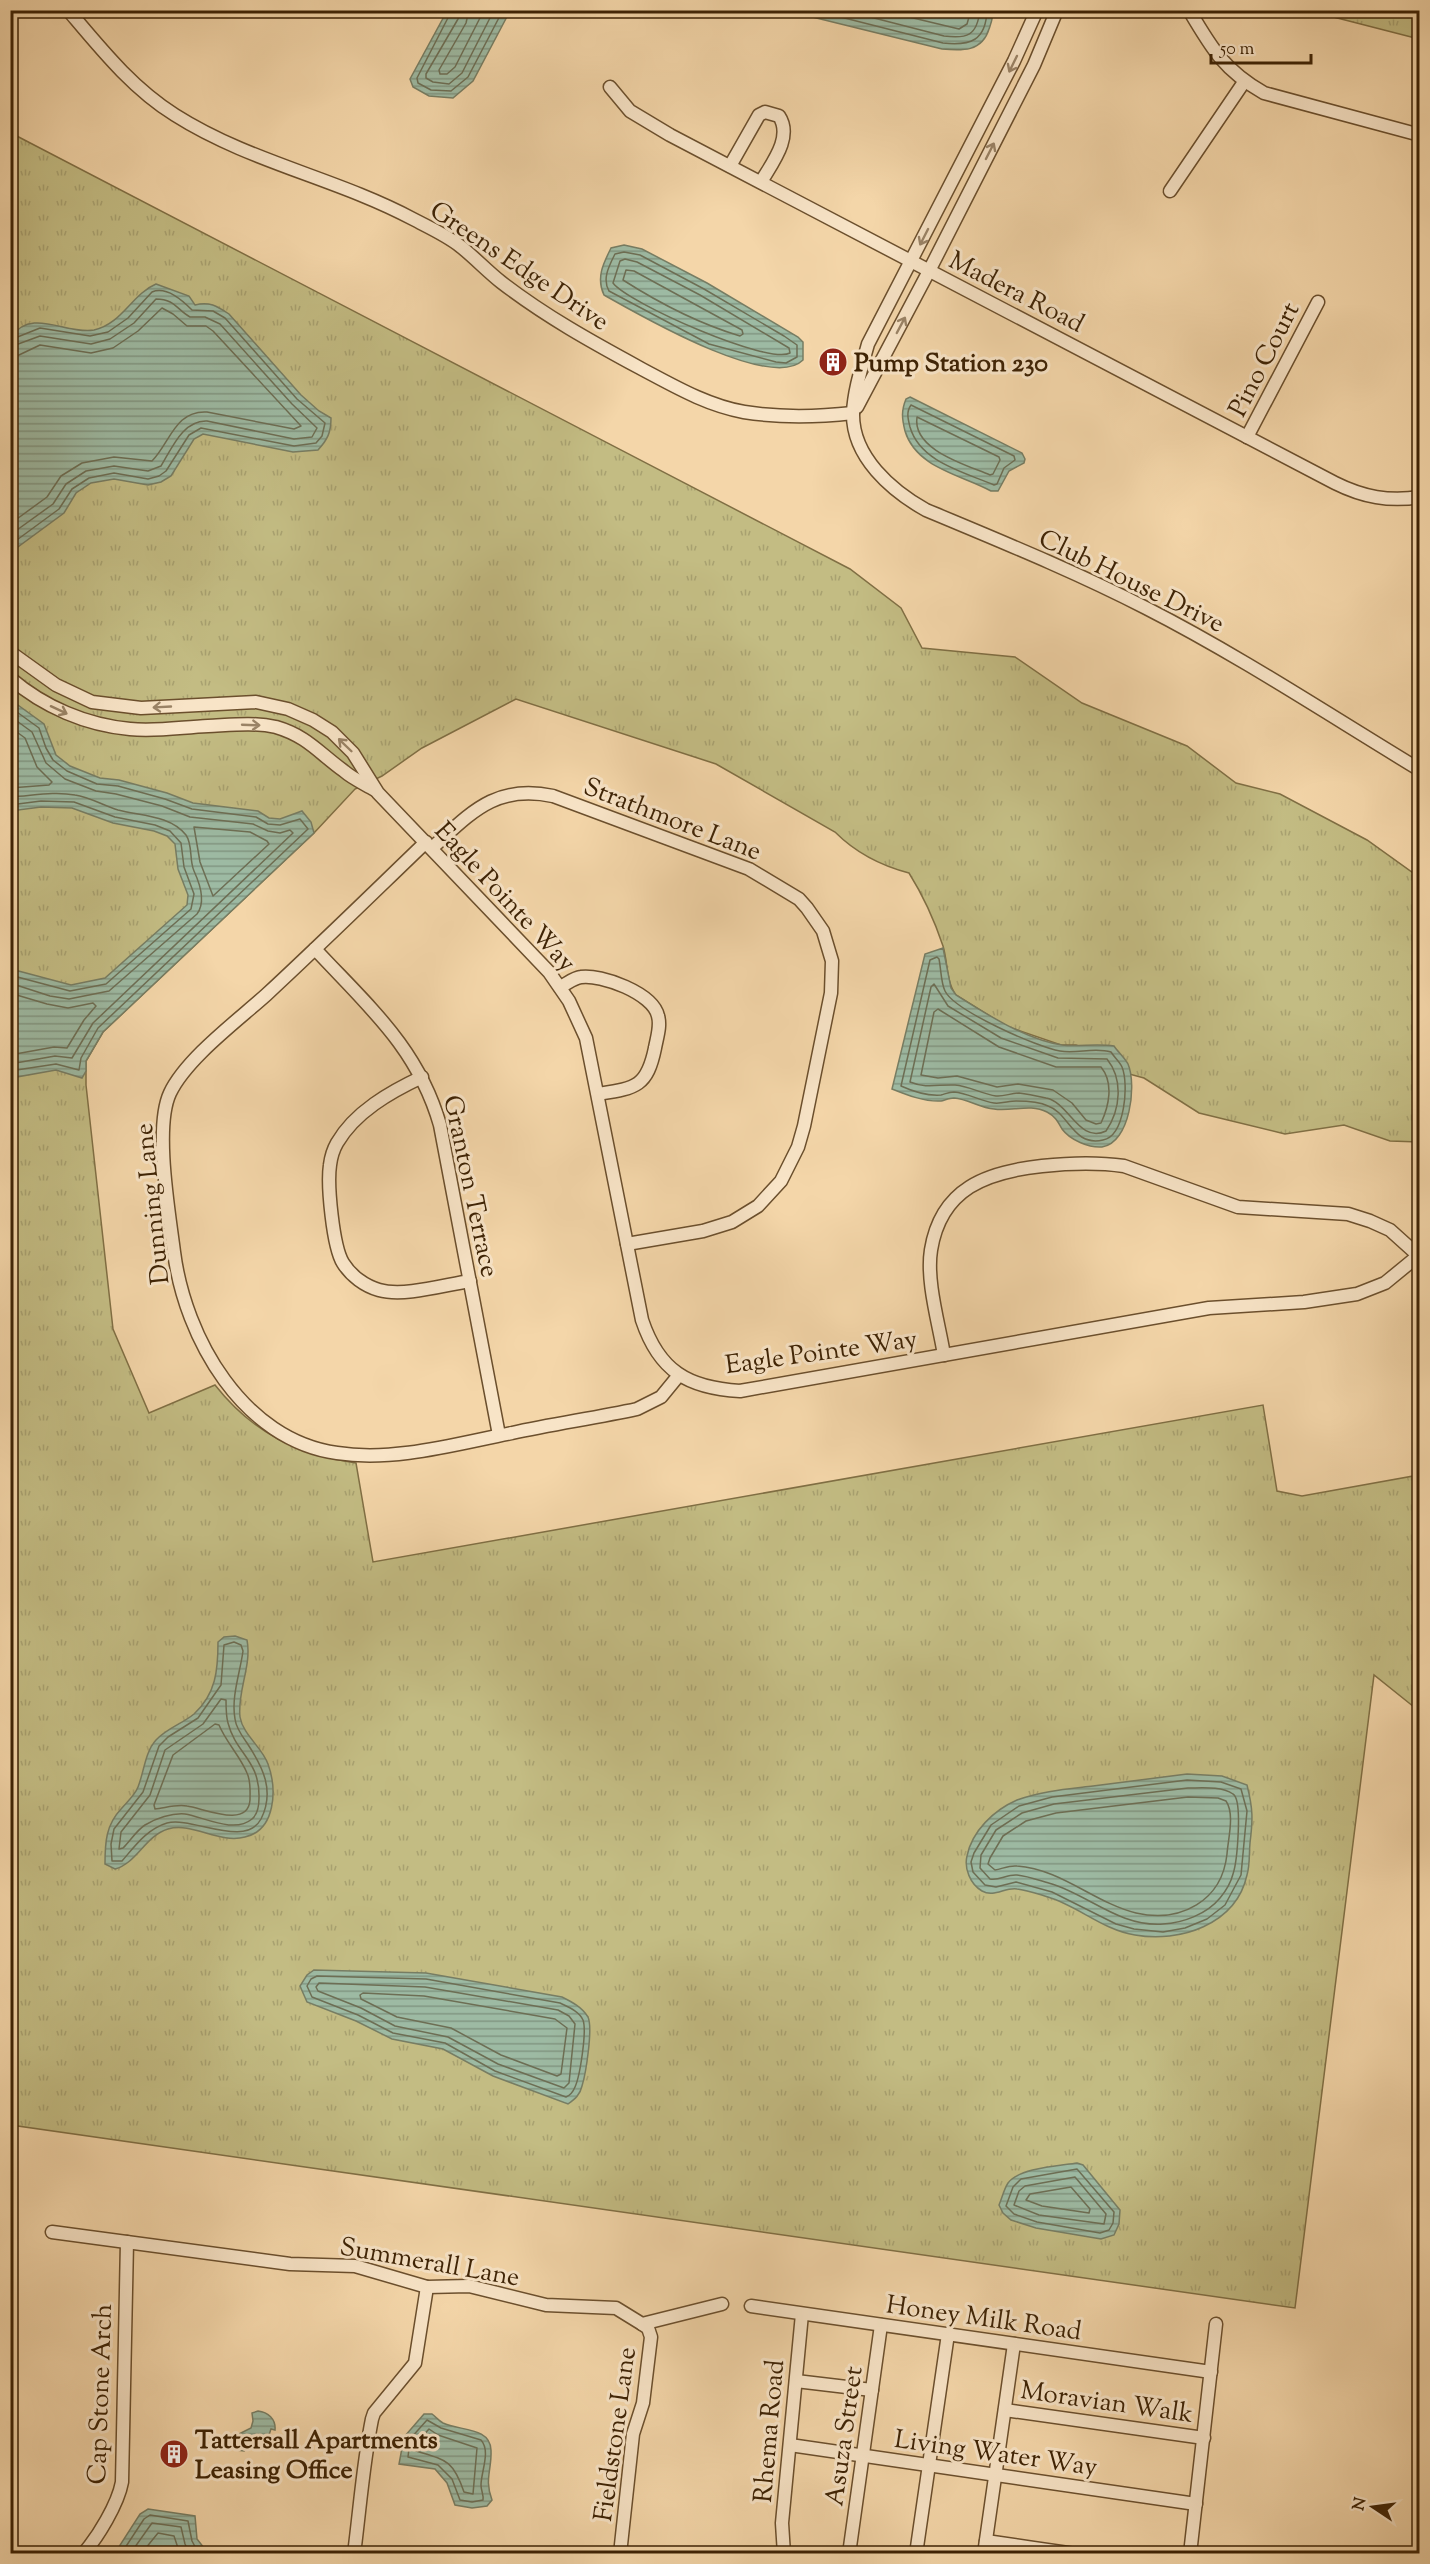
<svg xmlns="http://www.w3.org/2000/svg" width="1430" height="2564" viewBox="0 0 1430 2564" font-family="'Sorts Mill Goudy',serif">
  <defs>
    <pattern id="grass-tufts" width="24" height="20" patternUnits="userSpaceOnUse" patternTransform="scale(1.5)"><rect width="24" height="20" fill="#c3bc83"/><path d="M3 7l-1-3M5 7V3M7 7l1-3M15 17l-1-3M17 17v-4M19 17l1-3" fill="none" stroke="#a8a170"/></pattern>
    <pattern id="water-rules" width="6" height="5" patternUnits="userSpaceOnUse" patternTransform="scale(1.5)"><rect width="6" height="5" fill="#9dbaa3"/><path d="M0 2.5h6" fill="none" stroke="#819783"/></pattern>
  </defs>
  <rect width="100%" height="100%" fill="#f4d6a9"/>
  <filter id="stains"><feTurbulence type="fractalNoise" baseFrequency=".00333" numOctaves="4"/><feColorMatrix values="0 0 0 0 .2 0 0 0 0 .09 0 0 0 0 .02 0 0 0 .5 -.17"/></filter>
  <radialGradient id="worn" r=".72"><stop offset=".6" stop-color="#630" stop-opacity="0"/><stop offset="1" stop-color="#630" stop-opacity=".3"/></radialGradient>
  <g fill="url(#grass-tufts)" stroke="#806f44" stroke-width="1.5">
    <polygon points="1310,11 1419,11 1419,39"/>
    <path d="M11,133l839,436 51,39 21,40 93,9 67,46 105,43 49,37 44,11 87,46 53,38 -1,264 -29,-1 -46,-16 -59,9 -86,-21 -55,-35 -15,-4 -1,-9 -52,-20h-15l-55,-19 -50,-31c-10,-13 -8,-33 -13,-49 -9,-27 -19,-49 -34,-73 -27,-7 -54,-21 -74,-41l-119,-68 -200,-65 -94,49 -40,28 -27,13 -41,44 -211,199 -17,29v24l27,244 36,84 66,-28c38,48 81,69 141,78l17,99 890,-157 14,86 25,5 117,-21v236l-45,-36 -79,633 -1284,-183z"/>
  </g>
  <g fill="url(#water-rules)" stroke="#777d63" stroke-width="1.5">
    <path d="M992,10c2,7 -1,13 -3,19 -7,23 -27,22 -47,20l-154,-38z"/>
    <polygon points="447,11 510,11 473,81 453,98 429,96 413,87 410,79"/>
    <path d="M624,245l18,4 65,34 91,54 5,5v18c-32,32 -165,-46 -199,-65 -8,-17 -1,-31 7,-47z"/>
    <path d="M156,284l33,12 6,9c14,-4 22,1 34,9l72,81 18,16 12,7c0,14 -3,21 -13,32l-25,2 -90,-18 -9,5 -23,37 -10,6 -13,3 -34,-6 -23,4 -15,10 -12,20 -53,39v-215c21,-30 55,-2 83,-7 28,-6 38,-36 62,-46z"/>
    <path d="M910,397l112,56 3,6 -1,4 -15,8 -11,20h-7c-29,-16 -75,-23 -86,-60 -3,-12 -4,-20 1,-32z"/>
    <polygon points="11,700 44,724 56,755 70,766 100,778 119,780 167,793 193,803 258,811 269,818 280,819 302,811 311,822 314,833 103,1032 86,1061 86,1071 82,1078 56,1070 11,1078 11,969 71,985 105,978 187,905 188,895 178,869 175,844 167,836 154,831 113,823 72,808 41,807 11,811"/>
    <path d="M943,948l8,40 5,7c30,19 71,45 106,50 17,2 34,-2 52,1 4,6 11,12 14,18 9,21 2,79 -26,83 -13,1 -32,-7 -40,-18 -4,-7 -7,-13 -15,-17 -17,-9 -36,0 -53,-3 -14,-1 -26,-10 -40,-11 -4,0 -9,2 -13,3 -16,1 -34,-6 -49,-12l33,-135z"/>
    <path d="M235,1636l12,4c5,26 -10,51 -7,77 3,18 22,30 28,47 9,25 8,66 -23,73 -26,7 -52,-15 -77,-8 -23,7 -31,34 -53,40l-10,-5c0,-22 1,-39 16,-55 6,-7 14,-14 17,-22 6,-15 7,-35 18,-47 11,-12 26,-16 38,-26 22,-20 24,-44 24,-72l6,-5z"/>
    <path d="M1187,1774l35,2 25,9c6,24 6,34 3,58 -1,11 0,22 -3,32 -11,50 -68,68 -112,60 -32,-5 -57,-29 -87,-38 -10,-3 -21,-7 -31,-8 -12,-2 -23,9 -35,2 -12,-7 -18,-23 -15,-35 5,-25 27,-46 50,-56 24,-9 51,-11 76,-14 31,-4 63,-8 94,-12z"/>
    <path d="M314,1970l112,3 136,24c10,5 20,10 26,20 5,11 -2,56 -6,69 -2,9 -7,13 -14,18l-75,-28 -50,-27 -51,-10 -36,-18 -49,-19 -7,-16 7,-11z"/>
    <path d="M1077,2163l6,2 37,45 -1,14 -5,11 -13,4 -65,-11 -25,-8 -8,-7 -4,-8c3,-7 5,-16 9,-22 11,-15 50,-17 69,-20z"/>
    <path d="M258,2411c10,1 18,8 17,19l-4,-1 -2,6 -12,7 -13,2v7l-8,-1 -2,-4 -3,-1v-7l20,-10 2,-7 -1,-8z"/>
    <path d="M424,2414h8c4,3 7,7 11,9 17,8 47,4 48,27 1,20 -7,29 1,50l-5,6 -15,2 -17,-3 -8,-22 -12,-14 -36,-5 5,-27z"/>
    <polygon points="148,2509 195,2516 197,2539 208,2553 115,2553 140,2514"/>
  </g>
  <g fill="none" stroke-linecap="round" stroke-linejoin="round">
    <g stroke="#6d6e54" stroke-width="1.5">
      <polyline points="452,10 417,78 418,83 431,90 451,91 468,77 503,10"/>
      <polyline points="460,10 458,19 426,74 426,78 433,82 449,84 462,73 494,10"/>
      <polyline points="469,10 466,23 439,70 440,74 447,74 455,67 484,10"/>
      <path d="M813,10l130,33c27,3 43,-2 44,-33"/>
      <path d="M843,10l101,26c23,3 33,0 36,-26"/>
      <polyline points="880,10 959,29 967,24 971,10"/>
      <path d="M624,252l16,3 64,34 80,47 13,9v12l-11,6 -10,-1 -67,-18 -100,-53c-7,-12 0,-25 6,-37z"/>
      <path d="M625,259l12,3 63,33 89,53 1,5c-22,12 -162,-50 -177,-70l7,-22z"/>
      <path d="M626,270l8,1 108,59 1,4 -3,2c-40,-12 -81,-33 -117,-56z"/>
      <path d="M10,340l30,-12 50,8 18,-4 20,-14 24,-26c15,-6 31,9 40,18l21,1 12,7 72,81 28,24 -3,13 -6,7 -22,3 -93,-18 -12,7 -23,36 -7,5 -11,3 -34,-6 -25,5 -17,11 -13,20 -49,36"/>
      <path d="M10,347l30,-11 51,8 19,-5 24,-16 22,-24c19,0 21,11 34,18h15l15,7 72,80 25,24 -5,9 -18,2 -87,-18c-24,-1 -35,27 -46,45l-13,5 -34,-5 -28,5 -20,13 -13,20 -43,31"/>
      <path d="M10,356l9,-1 21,-10 51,8 22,-5 25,-17 24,-23 11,6 14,12h19l7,5 88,95 -7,3 -87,-17c-32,-2 -37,31 -55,49l-38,-4 -32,6 -21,13 -14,21 -37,27"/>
      <path d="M911,405l103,51 1,4 -11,8 -7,16 -3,1c-30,-13 -74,-23 -84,-58 -2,-8 -4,-15 1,-22z"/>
      <path d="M917,417l82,40 1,3 -7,14 -3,1c-23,-10 -78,-25 -73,-58z"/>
      <polyline points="10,707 39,728 46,748 53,760 67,771 97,784 118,786 165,799 192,809 256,817 268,824 280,825 300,819 308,829 98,1028 81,1058 79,1070 56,1064 10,1071"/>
      <polyline points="10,716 32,732 46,763 65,779 96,791 116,794 162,806 190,817 253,824 268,831 280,833 290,830 293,833 93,1023 72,1058 55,1056 10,1064"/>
      <polyline points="10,727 25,738 37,767 52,782 49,785 10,788"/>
      <path d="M10,797c22,-1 43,-6 65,-2 15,2 29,11 43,15 23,6 52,5 68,25 7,10 3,25 8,36 6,13 12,31 3,43l-88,77 -40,8 -19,-3 -40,-13"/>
      <polyline points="10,805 41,801 74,802 115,817 155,825 170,831 181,843 184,867 194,894 191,909 106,984 70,991 10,975"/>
      <polygon points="194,827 250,832 267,841 269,844 213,896 200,862"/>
      <path d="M937,957l2,2c2,10 2,24 6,32 10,20 92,56 115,60 17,3 34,-4 51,1 3,5 9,10 11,15 7,17 3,69 -19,73 -30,7 -34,-27 -55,-34 -8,-4 -23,-5 -32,-5 -7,0 -15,3 -22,2 -14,-2 -26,-10 -40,-11 -5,0 -9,2 -13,3 -13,1 -29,-4 -40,-9l29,-126z"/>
      <path d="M934,984l14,22 53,32 57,20 49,1c16,20 14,50 -1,72 -27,13 -37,-29 -60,-33 -9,-2 -18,-4 -27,-5 -8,0 -16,4 -23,3 -14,-2 -27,-10 -41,-11 -16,-1 -28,4 -45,-3l21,-95z"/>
      <polyline points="10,993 47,1004 68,1008 93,1003 96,1006 84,1020 67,1048 54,1047 10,1055"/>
      <path d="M938,1009l61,38 57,20h45c13,16 8,39 0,56l-5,1 -10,-4 -14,-17 -19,-13 -35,-6 -21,3 -40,-11 -19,2 -17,-3 13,-63z"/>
      <path d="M234,1642l7,3 2,6c-3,22 -12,46 -8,68 1,9 7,17 12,24 16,24 28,48 14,76 -16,30 -69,-3 -94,4 -20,6 -32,23 -45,38h-10l-1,-17 3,-15 29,-37 16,-46 9,-9 30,-19 23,-33 3,-40z"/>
      <path d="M221,1699l5,1c0,7 0,16 2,23 8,31 32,37 31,75 0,7 -1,16 -7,21 -18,15 -48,-2 -67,-5 -13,-1 -29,4 -40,11 -8,5 -15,16 -22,23l-4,1 2,-17 29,-37 15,-45 38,-26z"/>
      <path d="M215,1724l4,1c7,17 21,31 28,48 4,8 3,18 3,27 -2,29 -47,8 -63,6 -11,-2 -22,2 -32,3l-1,-4 19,-50z"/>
      <polygon points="1187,1780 1221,1782 1241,1789 1247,1811 1241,1875 1225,1905 1207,1919 1185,1928 1163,1932 1134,1929 1116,1924 1052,1892 1016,1882 996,1887 985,1885 973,1872 971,1862 974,1853 991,1825 1019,1806 1052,1797"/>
      <path d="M1188,1788c14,0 33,-2 45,6 10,6 4,68 0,80 -2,8 -8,18 -13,24 -13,16 -37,25 -57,26 -43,3 -73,-28 -111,-40 -11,-3 -24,-8 -35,-9 -10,-1 -18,6 -27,4l-10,-11 1,-13 15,-25 26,-17 32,-9z"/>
      <path d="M1188,1797l30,1 8,3c9,13 2,38 1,53 -5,47 -46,69 -91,59 -41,-10 -75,-44 -119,-47 -8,-1 -15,3 -22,4l-7,-6 2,-6 13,-22 23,-15 30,-8z"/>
      <path d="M317,1976l109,3 134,24c8,4 19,8 23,17 4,11 -3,56 -8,67 -2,5 -4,8 -9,10l-71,-26 -50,-28 -52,-10 -35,-18 -46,-18 -5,-11 4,-7z"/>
      <polygon points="319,1983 425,1987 558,2010 569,2016 575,2024 569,2083 564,2088 498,2064 448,2037 395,2026 361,2008 318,1991 316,1987"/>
      <polygon points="363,1993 424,1996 555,2019 567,2028 561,2074 557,2076 501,2055 451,2028 397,2017 361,1999 360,1995"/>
      <polygon points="1077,2169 1114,2212 1113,2223 1109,2230 1100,2233 1037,2222 1014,2214 1006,2206 1013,2187 1021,2179"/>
      <polygon points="1075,2177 1106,2214 1104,2224 1039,2215 1014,2205 1019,2191 1025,2186"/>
      <polygon points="1071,2187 1090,2209 1089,2213 1042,2206 1026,2200 1030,2194"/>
      <path d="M427,2420l14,8 40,12c10,11 0,32 0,45 0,6 3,10 2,15l-11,2 -12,-2 -8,-21 -14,-14 -30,-8 2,-18z"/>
      <path d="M429,2429l9,6 39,13 -4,46 -9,-2c-11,-32 -18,-32 -48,-41l1,-9z"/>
      <polyline points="121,2554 144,2519 150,2515 188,2521 192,2541 199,2554"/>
      <polyline points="130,2554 152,2523 181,2527 185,2544 190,2554"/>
      <polyline points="141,2554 158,2533 174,2536 180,2554"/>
    </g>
    <g stroke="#6b4f2d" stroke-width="15">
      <g id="street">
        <path d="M68,10c33,39 64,78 107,105 74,47 161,63 238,104 15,8 33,16 47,27 14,11 27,25 41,36 44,34 91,60 139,86 34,18 66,37 104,44 37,6 73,5 109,1"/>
        <path d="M1037,10l-23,51 -146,283c-6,22 -14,46 -15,69 -1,44 39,78 73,97 74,31 148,61 220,98 94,48 183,107 274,162"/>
        <path d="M1189,10c23,39 35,60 75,83l156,42"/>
        <path d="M610,87l20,24 40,24 665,348c28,14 54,19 85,14"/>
        <path d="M730,166l29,-51 6,-3 14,4c14,21 -7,47 -18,66"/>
        <polyline points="1170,191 1244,82"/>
        <polyline points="857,407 929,271 1034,65 1057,10"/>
        <polyline points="1247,437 1318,302"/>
        <path d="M10,652l46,33 36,17 49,6 115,-6 32,7 25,11 19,12 21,21 25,40 171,179 20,29 17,37 56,282c17,51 46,68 98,71l469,-83 95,-6 53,-8 28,-11 33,-27"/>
        <path d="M10,678c34,29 76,47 120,51 25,3 53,-2 78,-3 22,-1 46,-4 68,1 31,9 43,26 68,44 9,8 21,13 31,19"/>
        <path d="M426,842c-53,51 -106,103 -160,153 -29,26 -80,64 -96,98 -16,34 -1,119 4,159 11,86 69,188 163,201 57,9 119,-9 175,-20 41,-9 83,-15 125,-24l24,-12 18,-22"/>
        <path d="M432,848c39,-35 63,-64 121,-52l196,73 50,30 8,9 16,23 9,30 -1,32 -27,133 -6,21 -17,34 -23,25 -26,16 -29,9 -76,13"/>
        <path d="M315,949c53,57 103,99 125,176l59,310"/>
        <path d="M560,987c7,-3 13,-9 21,-10 20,-3 72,16 77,39 3,10 -1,21 -3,32 -8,39 -19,40 -57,46"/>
        <path d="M422,1077c-32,15 -67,35 -85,66 -4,7 -6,14 -7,22 -3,20 3,82 13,98 8,13 22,23 36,27 25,7 65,-5 91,-9"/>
        <path d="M944,1355c-5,-31 -18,-74 -13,-105 10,-62 56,-78 111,-84 28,-3 54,-4 82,0l114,41 110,7 22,7 20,9 30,27"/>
        <polyline points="52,2232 290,2264 355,2266 427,2287 469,2286 546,2305 616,2308 642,2324 722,2304"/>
        <polyline points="751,2306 1211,2372"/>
        <polyline points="796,2381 872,2390"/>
        <polyline points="1005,2410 1204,2438"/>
        <polyline points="790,2445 1196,2504"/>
        <polyline points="986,2541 1075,2554"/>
        <path d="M83,2554c15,-17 35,-50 39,-72l5,-240"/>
        <path d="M354,2554c6,-46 9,-90 18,-135l2,-6 41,-50 12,-76"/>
        <polyline points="620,2554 633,2434 643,2403 651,2337 648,2328 642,2324"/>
        <polyline points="784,2554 782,2523 802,2314"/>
        <polyline points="849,2554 881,2325"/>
        <polyline points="916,2554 948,2334"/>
        <polyline points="984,2554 1014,2344"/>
        <polyline points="1190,2554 1216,2324"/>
      </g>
    </g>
    <use href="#street" stroke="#f8e4c7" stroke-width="12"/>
  </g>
  <defs><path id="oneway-shaft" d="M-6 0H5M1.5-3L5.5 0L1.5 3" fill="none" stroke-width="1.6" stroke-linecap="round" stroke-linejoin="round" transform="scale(1.5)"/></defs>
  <g stroke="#9a8366">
    <use href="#oneway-shaft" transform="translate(1013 64) rotate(116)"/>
    <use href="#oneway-shaft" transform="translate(990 151) rotate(-63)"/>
    <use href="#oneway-shaft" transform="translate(924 237) rotate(117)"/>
    <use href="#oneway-shaft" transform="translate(901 325) rotate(-62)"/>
    <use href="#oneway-shaft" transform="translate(162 707) rotate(177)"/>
    <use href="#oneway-shaft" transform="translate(59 710) rotate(25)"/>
    <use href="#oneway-shaft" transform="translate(251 725) rotate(2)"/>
    <use href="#oneway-shaft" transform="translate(345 745) rotate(-136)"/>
  </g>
  <defs>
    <g id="building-disc" transform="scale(1.5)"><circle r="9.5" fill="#8f2418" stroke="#f8e4c7"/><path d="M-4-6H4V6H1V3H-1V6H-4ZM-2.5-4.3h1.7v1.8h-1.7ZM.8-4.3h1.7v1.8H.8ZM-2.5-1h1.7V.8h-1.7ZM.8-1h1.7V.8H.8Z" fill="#fff"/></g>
  </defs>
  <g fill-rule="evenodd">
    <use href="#building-disc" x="833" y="362"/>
    <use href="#building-disc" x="174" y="2454"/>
  </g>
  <g text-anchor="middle" stroke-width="6" stroke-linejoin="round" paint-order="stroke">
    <g font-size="26" fill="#3d2204" stroke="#f8e4c7">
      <text transform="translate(520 265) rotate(34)" y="9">Greens Edge Drive</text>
      <text transform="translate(1017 291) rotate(27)" y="9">Madera Road</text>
      <text transform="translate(1263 359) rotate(-63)" y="9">Pino Court</text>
      <text transform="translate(1132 580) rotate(26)" y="9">Club House Drive</text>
      <text transform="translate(673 818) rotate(21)" y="9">Strathmore Lane</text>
      <text transform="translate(506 896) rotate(47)" y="9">Eagle Pointe Way</text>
      <text transform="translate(472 1186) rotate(78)" y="9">Granton Terrace</text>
      <text transform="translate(151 1204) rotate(-96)" y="9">Dunning Lane</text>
      <text transform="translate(821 1351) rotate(-8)" y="9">Eagle Pointe Way</text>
      <text transform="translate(430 2261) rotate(10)" y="9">Summerall Lane</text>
      <text transform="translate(984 2317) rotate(8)" y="9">Honey Milk Road</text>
      <text transform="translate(99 2394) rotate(-88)" y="9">Cap Stone Arch</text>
      <text transform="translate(1107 2401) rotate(8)" y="9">Moravian Walk</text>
      <text transform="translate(768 2431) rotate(-85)" y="9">Rhema Road</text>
      <text transform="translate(614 2434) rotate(-82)" y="9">Fieldstone Lane</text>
      <text transform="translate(843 2436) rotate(-82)" y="9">Asuza Street</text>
      <text transform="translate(996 2452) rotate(8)" y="9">Living Water Way</text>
    </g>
    <g font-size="26" font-weight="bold" fill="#3d2204" stroke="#f8e4c7" text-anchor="start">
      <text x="854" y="371">Pump Station 230</text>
      <text x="195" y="2448">Tattersall Apartments<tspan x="195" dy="30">Leasing Office</tspan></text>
    </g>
  </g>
  <rect width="1430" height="2564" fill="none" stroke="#f4d6a9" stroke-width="36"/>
  <rect x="12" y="12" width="1406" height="2540" fill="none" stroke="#3d2204" stroke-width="3"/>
  <rect x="18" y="18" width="1394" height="2528" fill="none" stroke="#3d2204" stroke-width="1.5"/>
  <g transform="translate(1373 2507) rotate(283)" stroke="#f8e4c7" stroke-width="4.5" paint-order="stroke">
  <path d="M0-4.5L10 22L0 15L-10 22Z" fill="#3d2204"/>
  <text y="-9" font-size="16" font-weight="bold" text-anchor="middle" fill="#3d2204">N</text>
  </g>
  <path d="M1211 54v9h100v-9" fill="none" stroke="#3d2204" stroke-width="3"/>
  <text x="1220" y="54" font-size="18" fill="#3d2204" stroke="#f8e4c7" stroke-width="4.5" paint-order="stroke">50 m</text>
  <rect width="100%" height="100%" filter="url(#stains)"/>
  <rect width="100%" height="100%" fill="url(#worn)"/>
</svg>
